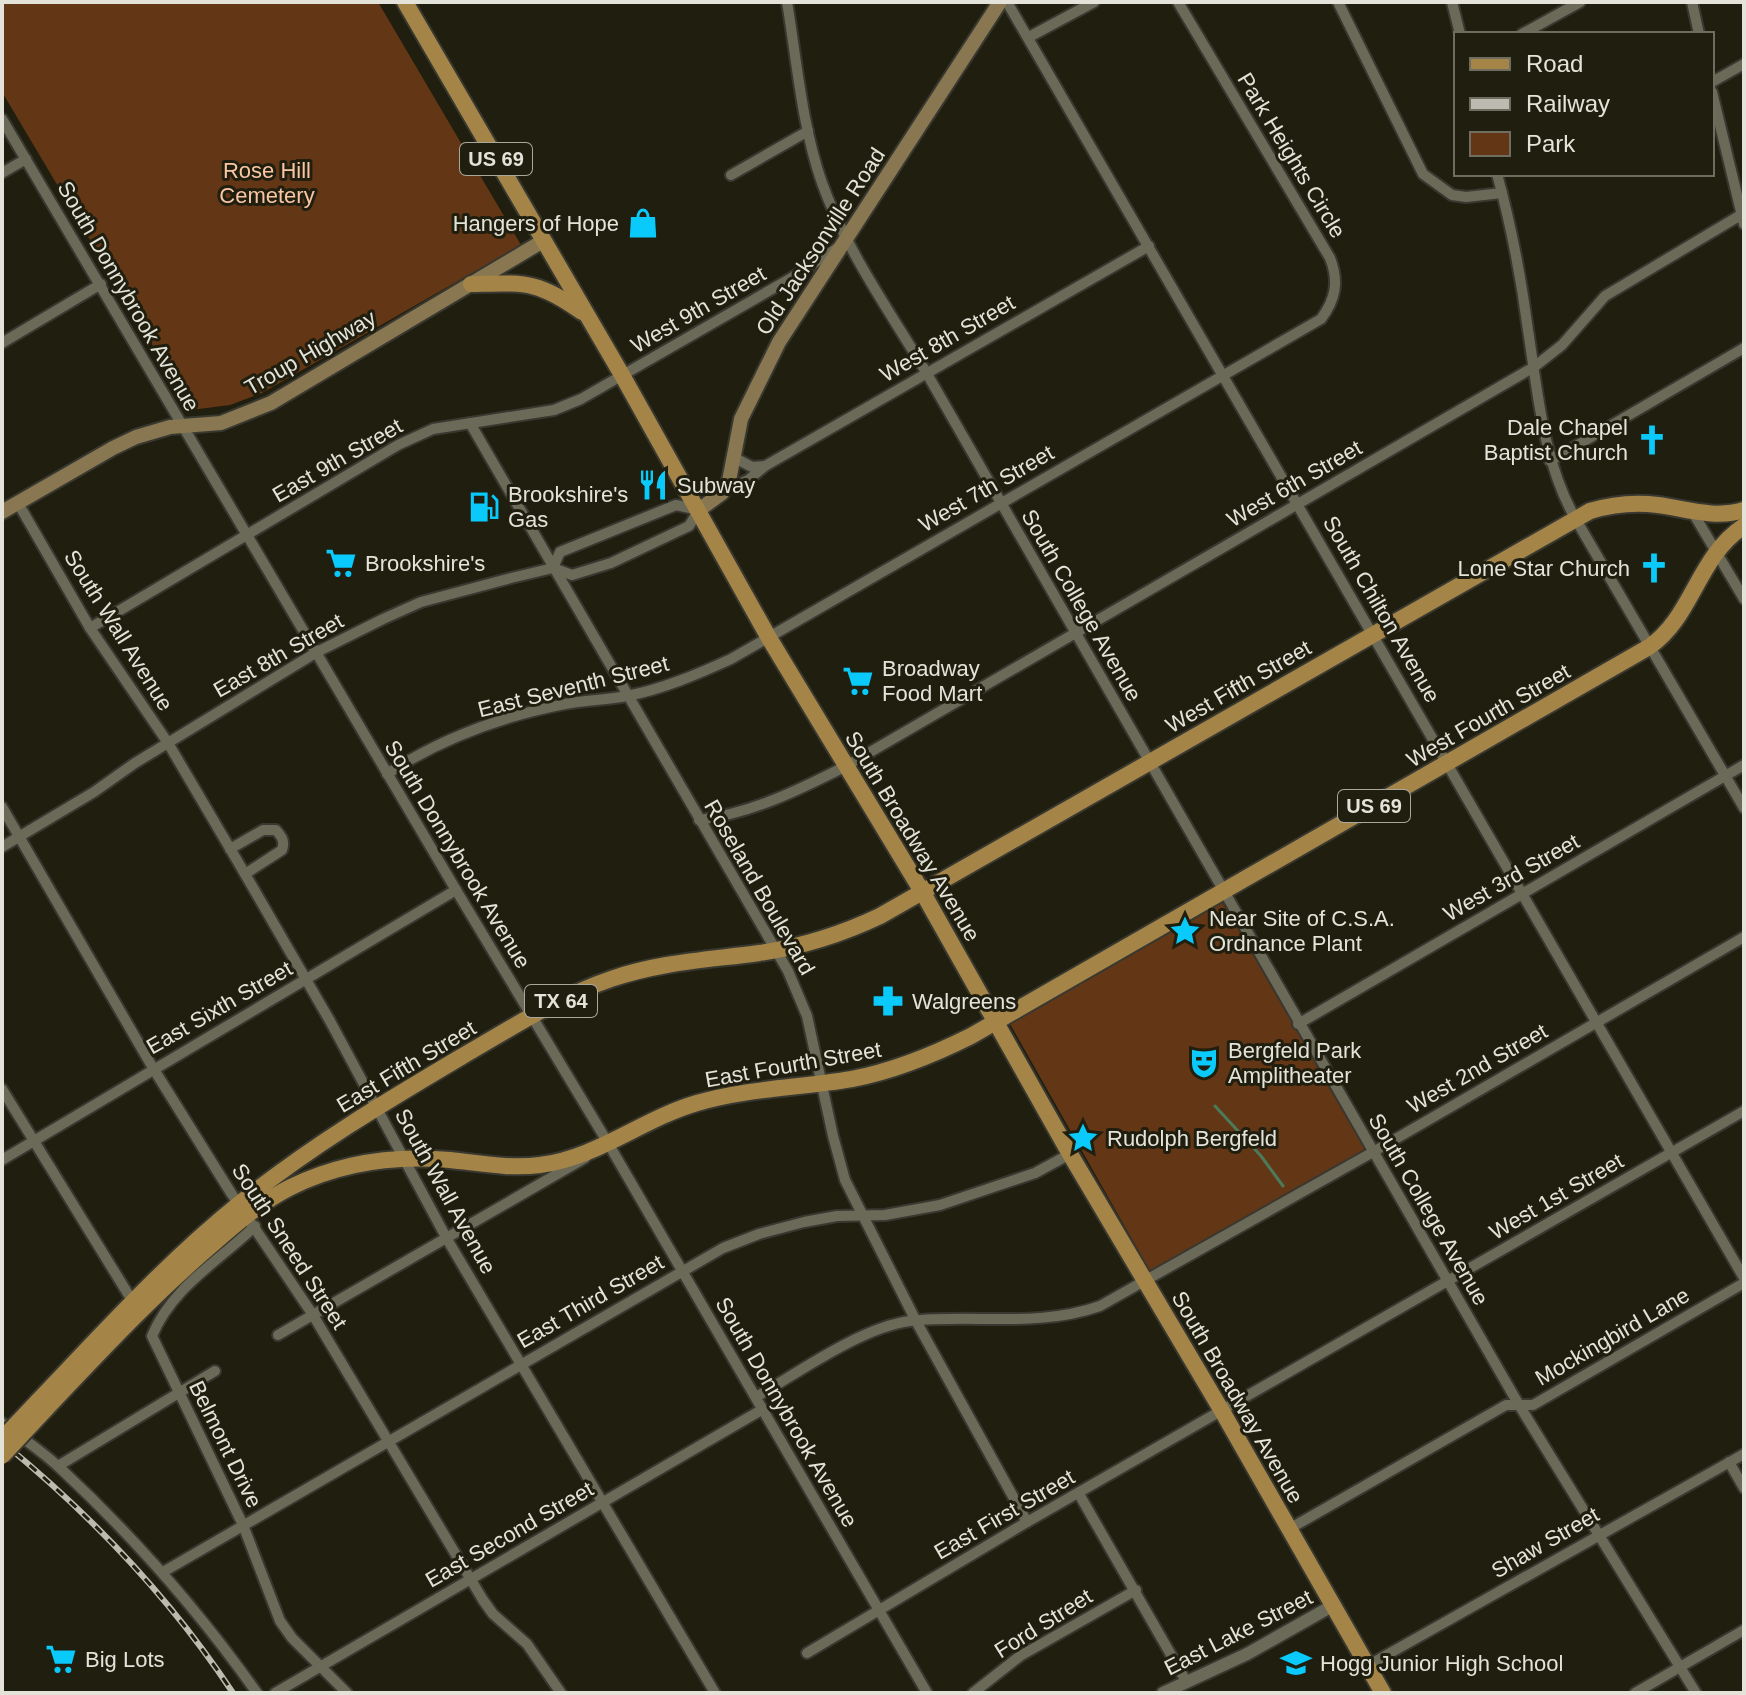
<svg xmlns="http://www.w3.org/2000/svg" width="1746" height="1695" viewBox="0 0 1746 1695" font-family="Helvetica,sans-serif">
  <rect width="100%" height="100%" fill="#1f1e0f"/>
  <g fill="#633715">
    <polygon points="2,2 378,2 521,245 262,393 230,405 191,410 2,92"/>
    <polygon points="1222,902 1366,1149 1150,1271 1010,1024"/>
  </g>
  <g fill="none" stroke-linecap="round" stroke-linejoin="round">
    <polyline stroke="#4c7b5b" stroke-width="3" points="1215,1106 1261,1156 1283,1186"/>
    <g stroke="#393830" stroke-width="14">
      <g id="minor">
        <path d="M787,2c10,60 15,124 35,181 24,67 68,129 104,189l593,1033 177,288"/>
        <polyline points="1007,2 1744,1278"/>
        <polyline points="1338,2 1423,174 1452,195 1466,197 1502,193"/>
        <polyline points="1452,2 1460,34"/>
        <polyline points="1692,2 1699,34"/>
        <polyline points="1522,34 1580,2"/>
        <polyline points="1029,37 1094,2"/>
        <polyline points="1712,82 1744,64"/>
        <polyline points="1712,92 1744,224"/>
        <polyline points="2,119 456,890 608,1143 927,1693"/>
        <polyline points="2,173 26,159"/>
        <path d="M1497,174c14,51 24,103 31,156 10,64 15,131 47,188l169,290"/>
        <polyline points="731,175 808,131"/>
        <polyline points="2,343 101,284"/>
        <polyline points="470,423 788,971 807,1016 833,1136 845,1180 916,1321 1027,1522"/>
        <polyline points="733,457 752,467 765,466"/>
        <polyline points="1550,461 1744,348"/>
        <polyline points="724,490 748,480 765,466 1149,246"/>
        <polyline points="18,503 90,628 168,743 245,874 330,1021 447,1239 715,1693"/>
        <polyline points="1692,511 1744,599"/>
        <polyline points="90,628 398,445 433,429 554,410 581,399 793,277 839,247"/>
        <path d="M387,774c53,-35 116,-58 178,-70 20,-4 41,-4 62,-8 36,-7 71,-22 104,-37l590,-340c15,-20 18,-38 9,-61l-152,-256"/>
        <polyline points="2,807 153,1068 231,1193 313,1315 483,1600 493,1614 527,1644 561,1693"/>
        <path d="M699,820c53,-7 100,-30 147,-54l688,-399 28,-22 43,-49 139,-83"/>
        <polyline points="2,847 94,792 135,763 317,652 383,619 421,602 511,578 553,568 572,575 611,563 689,526 699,510 676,505 560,552 553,568"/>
        <path d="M230,849l33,-19h13c6,7 9,11 6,20l-37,24"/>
        <polyline points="1298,1024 1744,765"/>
        <polyline points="2,1089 133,1302"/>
        <polyline points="2,1160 456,890"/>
        <path d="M255,1226c-36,35 -83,61 -103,110l91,189 37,96 12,17 55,55"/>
        <polyline points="278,1335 585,1158"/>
        <path d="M756,1397c43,-25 106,-70 154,-76 64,-7 128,7 190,-15l273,-154 371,-215"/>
        <path d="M2,1423c19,14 40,28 58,45 73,68 139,143 197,225"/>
        <polyline points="1729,1462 1744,1488"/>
        <polyline points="58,1466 215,1371"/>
        <polyline points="1079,1494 1186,1681"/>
        <polyline points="1289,1529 1506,1405 1533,1405 1744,1283"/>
        <polyline points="163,1572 723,1248 759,1234 804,1222 837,1216 885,1215 940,1205 1035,1173 1070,1154"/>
        <polyline points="807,1653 1027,1522 1744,1111"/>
        <polyline points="1367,1666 1744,1454"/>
        <polyline points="275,1693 763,1409"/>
        <polyline points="973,1693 1020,1656 1136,1590"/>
        <polyline points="1635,1693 1744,1630"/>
      </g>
    </g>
    <g stroke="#393830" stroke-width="16">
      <polyline id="tertiary" points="1163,1693 1247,1654 1332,1606"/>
    </g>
    <g stroke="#393830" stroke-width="18">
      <g id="secondary">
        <polyline points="699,510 722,493 729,481 741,419 779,342 1000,2"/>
        <polyline points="2,512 113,448 136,437 170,427 221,423 271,403 543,241"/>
      </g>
    </g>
    <g stroke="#393830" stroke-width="20">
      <g id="primary">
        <polyline points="405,2 622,375 769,638 923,893 1070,1154 1222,1411 1383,1693"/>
        <path d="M471,284c54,-1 66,-4 111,28"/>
        <path d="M37,1402c65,-68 129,-139 202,-198 69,-56 146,-102 222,-147 49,-28 97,-60 150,-78 49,-17 97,-19 148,-26 42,-6 83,-19 121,-37l710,-405c23,-7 45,-9 68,-6 29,4 57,14 86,5"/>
        <path d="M45,1410c54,-57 108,-115 168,-166 24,-21 48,-42 78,-57 49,-24 104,-32 159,-27 30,3 59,9 90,5 57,-7 102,-46 157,-62 51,-15 103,-15 155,-24 42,-8 81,-24 119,-43l678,-389c44,-30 48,-90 95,-121"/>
      </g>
    </g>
    <use href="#minor" stroke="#6b6958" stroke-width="10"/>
    <use href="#tertiary" stroke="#6b6958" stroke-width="12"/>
    <use href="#secondary" stroke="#887750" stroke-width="14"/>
    <use href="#primary" stroke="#a58547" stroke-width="16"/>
    <g stroke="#bcbbb0" stroke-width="6">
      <path id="rail" d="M2,1442c87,71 169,157 231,251"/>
    </g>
    <use href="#rail" stroke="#1f1e0f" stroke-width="3" stroke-dasharray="9" stroke-linecap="butt"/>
    <g stroke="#393830" stroke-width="20" stroke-linecap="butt">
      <g id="primary-bridge">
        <polyline points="2,1439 37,1402"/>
        <polyline points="2,1456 45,1410"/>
      </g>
    </g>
    <use href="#primary-bridge" stroke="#a58547" stroke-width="16"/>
  </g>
  <defs>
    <g id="shop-bare" transform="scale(2.4)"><path d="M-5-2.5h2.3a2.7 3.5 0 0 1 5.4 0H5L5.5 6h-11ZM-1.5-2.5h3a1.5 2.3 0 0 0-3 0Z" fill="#09cafa" stroke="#1f1e0f" stroke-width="2.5" paint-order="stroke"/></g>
    <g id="church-bare" transform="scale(2.4)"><path d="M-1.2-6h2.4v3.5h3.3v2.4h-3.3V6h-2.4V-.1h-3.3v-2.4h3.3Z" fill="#09cafa" stroke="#1f1e0f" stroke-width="2.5" paint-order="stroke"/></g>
    <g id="restaurant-bare" transform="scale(2.4)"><path d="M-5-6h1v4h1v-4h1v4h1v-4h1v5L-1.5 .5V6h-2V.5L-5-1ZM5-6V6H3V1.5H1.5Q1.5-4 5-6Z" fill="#09cafa" stroke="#1f1e0f" stroke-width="2.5" paint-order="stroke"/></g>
    <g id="fuel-bare" transform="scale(2.4)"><path d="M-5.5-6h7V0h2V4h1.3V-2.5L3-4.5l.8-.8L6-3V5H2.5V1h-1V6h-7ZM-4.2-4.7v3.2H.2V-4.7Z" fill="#09cafa" stroke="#1f1e0f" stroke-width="2.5" paint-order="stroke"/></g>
    <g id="supermarket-bare" transform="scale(2.4)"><path d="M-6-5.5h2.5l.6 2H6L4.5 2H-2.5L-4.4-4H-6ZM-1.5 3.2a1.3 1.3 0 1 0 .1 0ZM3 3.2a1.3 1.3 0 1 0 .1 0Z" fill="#09cafa" stroke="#1f1e0f" stroke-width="2.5" paint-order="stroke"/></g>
    <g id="sight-bare" transform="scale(2.4)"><path d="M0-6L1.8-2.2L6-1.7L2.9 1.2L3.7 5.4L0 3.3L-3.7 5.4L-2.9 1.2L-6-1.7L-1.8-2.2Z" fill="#09cafa" stroke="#1f1e0f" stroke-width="2.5" paint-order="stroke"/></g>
    <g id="pharmacy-bare" transform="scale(2.4)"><path d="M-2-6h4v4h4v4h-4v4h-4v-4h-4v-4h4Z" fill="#09cafa" stroke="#1f1e0f" stroke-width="2.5" paint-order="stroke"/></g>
    <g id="theatre-bare" transform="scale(2.4)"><path d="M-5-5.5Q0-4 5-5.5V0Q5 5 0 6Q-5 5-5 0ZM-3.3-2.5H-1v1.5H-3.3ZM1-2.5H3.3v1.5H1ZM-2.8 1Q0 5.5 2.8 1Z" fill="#09cafa" stroke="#1f1e0f" stroke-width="2.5" paint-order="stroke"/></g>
    <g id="school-bare" transform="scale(2.4)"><path d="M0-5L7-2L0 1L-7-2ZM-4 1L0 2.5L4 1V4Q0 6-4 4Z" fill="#09cafa" stroke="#1f1e0f" stroke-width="2.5" paint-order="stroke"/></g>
  </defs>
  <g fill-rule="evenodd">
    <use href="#shop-bare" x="643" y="223"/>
    <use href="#church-bare" x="1652" y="440"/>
    <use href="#restaurant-bare" x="653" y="485"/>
    <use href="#fuel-bare" x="484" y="507"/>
    <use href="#supermarket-bare" x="341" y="563"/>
    <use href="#church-bare" x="1654" y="568"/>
    <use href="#supermarket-bare" x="858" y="681"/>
    <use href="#sight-bare" x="1185" y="931"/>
    <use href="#pharmacy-bare" x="888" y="1001"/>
    <use href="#theatre-bare" x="1204" y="1063"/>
    <use href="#sight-bare" x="1083" y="1138"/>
    <use href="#supermarket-bare" x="61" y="1659"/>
    <use href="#school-bare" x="1296" y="1663"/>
  </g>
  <g text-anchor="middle" stroke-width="6" stroke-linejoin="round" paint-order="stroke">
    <g fill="#1f1e0f" stroke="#a9a89c" stroke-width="2">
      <rect x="460" y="143" width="72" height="32" rx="6"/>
      <rect x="1338" y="790" width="72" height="32" rx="6"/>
      <rect x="525" y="985" width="72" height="32" rx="6"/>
    </g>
    <g font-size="20" font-weight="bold" fill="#e4e3d9">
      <text x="496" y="166">US 69</text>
      <text x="1374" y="813">US 69</text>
      <text x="561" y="1008">TX 64</text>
    </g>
    <g font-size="22" fill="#e4e3d9" stroke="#1f1e0f">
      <text transform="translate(1292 155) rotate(59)" y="8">Park Heights Circle</text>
      <text transform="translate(820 241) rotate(-57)" y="8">Old Jacksonville Road</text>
      <text transform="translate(129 296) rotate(60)" y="8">South Donnybrook Avenue</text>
      <text transform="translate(698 309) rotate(-30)" y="8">West 9th Street</text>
      <text transform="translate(947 338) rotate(-30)" y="8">West 8th Street</text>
      <text transform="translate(310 352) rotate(-30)" y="8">Troup Highway</text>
      <text transform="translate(337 460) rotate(-30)" y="8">East 9th Street</text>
      <text transform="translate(1294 483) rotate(-30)" y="8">West 6th Street</text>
      <text transform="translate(986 488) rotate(-30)" y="8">West 7th Street</text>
      <text transform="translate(1082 605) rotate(60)" y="8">South College Avenue</text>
      <text transform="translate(1382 609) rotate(60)" y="8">South Chilton Avenue</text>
      <text transform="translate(119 630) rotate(58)" y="8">South Wall Avenue</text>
      <text transform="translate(278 655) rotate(-30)" y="8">East 8th Street</text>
      <text transform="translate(573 686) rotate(-14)" y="8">East Seventh Street</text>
      <text transform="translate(1238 686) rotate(-30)" y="8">West Fifth Street</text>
      <text transform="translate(1488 715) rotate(-30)" y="8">West Fourth Street</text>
      <text transform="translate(913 836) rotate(59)" y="8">South Broadway Avenue</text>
      <text transform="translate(458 854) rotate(59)" y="8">South Donnybrook Avenue</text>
      <text transform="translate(1511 877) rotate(-30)" y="8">West 3rd Street</text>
      <text transform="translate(760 887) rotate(60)" y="8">Roseland Boulevard</text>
      <text transform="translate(219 1007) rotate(-30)" y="8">East Sixth Street</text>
      <text transform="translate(793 1064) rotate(-10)" y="8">East Fourth Street</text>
      <text transform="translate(406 1066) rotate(-31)" y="8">East Fifth Street</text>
      <text transform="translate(1477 1068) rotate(-30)" y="8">West 2nd Street</text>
      <text transform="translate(446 1191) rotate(61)" y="8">South Wall Avenue</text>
      <text transform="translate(1556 1196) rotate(-30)" y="8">West 1st Street</text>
      <text transform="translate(1429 1209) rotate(60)" y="8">South College Avenue</text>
      <text transform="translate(290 1246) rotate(57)" y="8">South Sneed Street</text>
      <text transform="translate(590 1301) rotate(-30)" y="8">East Third Street</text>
      <text transform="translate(1612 1336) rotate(-30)" y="8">Mockingbird Lane</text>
      <text transform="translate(1238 1397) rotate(60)" y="8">South Broadway Avenue</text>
      <text transform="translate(787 1412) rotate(60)" y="8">South Donnybrook Avenue</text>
      <text transform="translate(226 1444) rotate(64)" y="8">Belmont Drive</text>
      <text transform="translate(1004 1514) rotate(-30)" y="8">East First Street</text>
      <text transform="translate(509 1534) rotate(-30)" y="8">East Second Street</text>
      <text transform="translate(1545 1542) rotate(-30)" y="8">Shaw Street</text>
      <text transform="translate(1043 1623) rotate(-32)" y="8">Ford Street</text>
      <text transform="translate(1238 1632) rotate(-27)" y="8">East Lake Street</text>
    </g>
    <g font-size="22" fill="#f9c5a3" stroke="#1f1e0f">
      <text x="267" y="178">Rose Hill<tspan x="267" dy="25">Cemetery</tspan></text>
    </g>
    <g font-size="22" fill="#e4e3d9" stroke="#1f1e0f" text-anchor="start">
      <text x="619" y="231" text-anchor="end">Hangers of Hope</text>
      <text x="1628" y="435" text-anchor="end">Dale Chapel<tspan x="1628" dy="25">Baptist Church</tspan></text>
      <text x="677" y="493">Subway</text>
      <text x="508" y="502">Brookshire's<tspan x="508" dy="25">Gas</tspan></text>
      <text x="365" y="571">Brookshire's</text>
      <text x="1630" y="576" text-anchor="end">Lone Star Church</text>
      <text x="882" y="676">Broadway<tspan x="882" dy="25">Food Mart</tspan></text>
      <text x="1209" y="926">Near Site of C.S.A.<tspan x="1209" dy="25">Ordnance Plant</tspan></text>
      <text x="912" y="1009">Walgreens</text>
      <text x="1228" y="1058">Bergfeld Park<tspan x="1228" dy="25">Amplitheater</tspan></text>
      <text x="1107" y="1146">Rudolph Bergfeld</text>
      <text x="85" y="1667">Big Lots</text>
      <text x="1320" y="1671">Hogg Junior High School</text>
    </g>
  </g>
  <rect width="1746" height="1695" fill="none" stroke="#e4e3d9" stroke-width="8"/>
  <rect x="1454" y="32" width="260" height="144" fill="#1f1e0f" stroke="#6e6d60" stroke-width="2"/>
  <rect x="1470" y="58" width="40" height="12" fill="#a58547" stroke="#6e6d60" stroke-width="2"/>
  <text x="1526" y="72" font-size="24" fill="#e4e3d9">Road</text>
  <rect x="1470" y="98" width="40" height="12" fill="#bcbbb0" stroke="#6e6d60" stroke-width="2"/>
  <text x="1526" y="112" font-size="24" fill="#e4e3d9">Railway</text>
  <rect x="1470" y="132" width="40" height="24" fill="#633715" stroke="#6e6d60" stroke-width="2"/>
  <text x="1526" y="152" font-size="24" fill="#e4e3d9">Park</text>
</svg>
